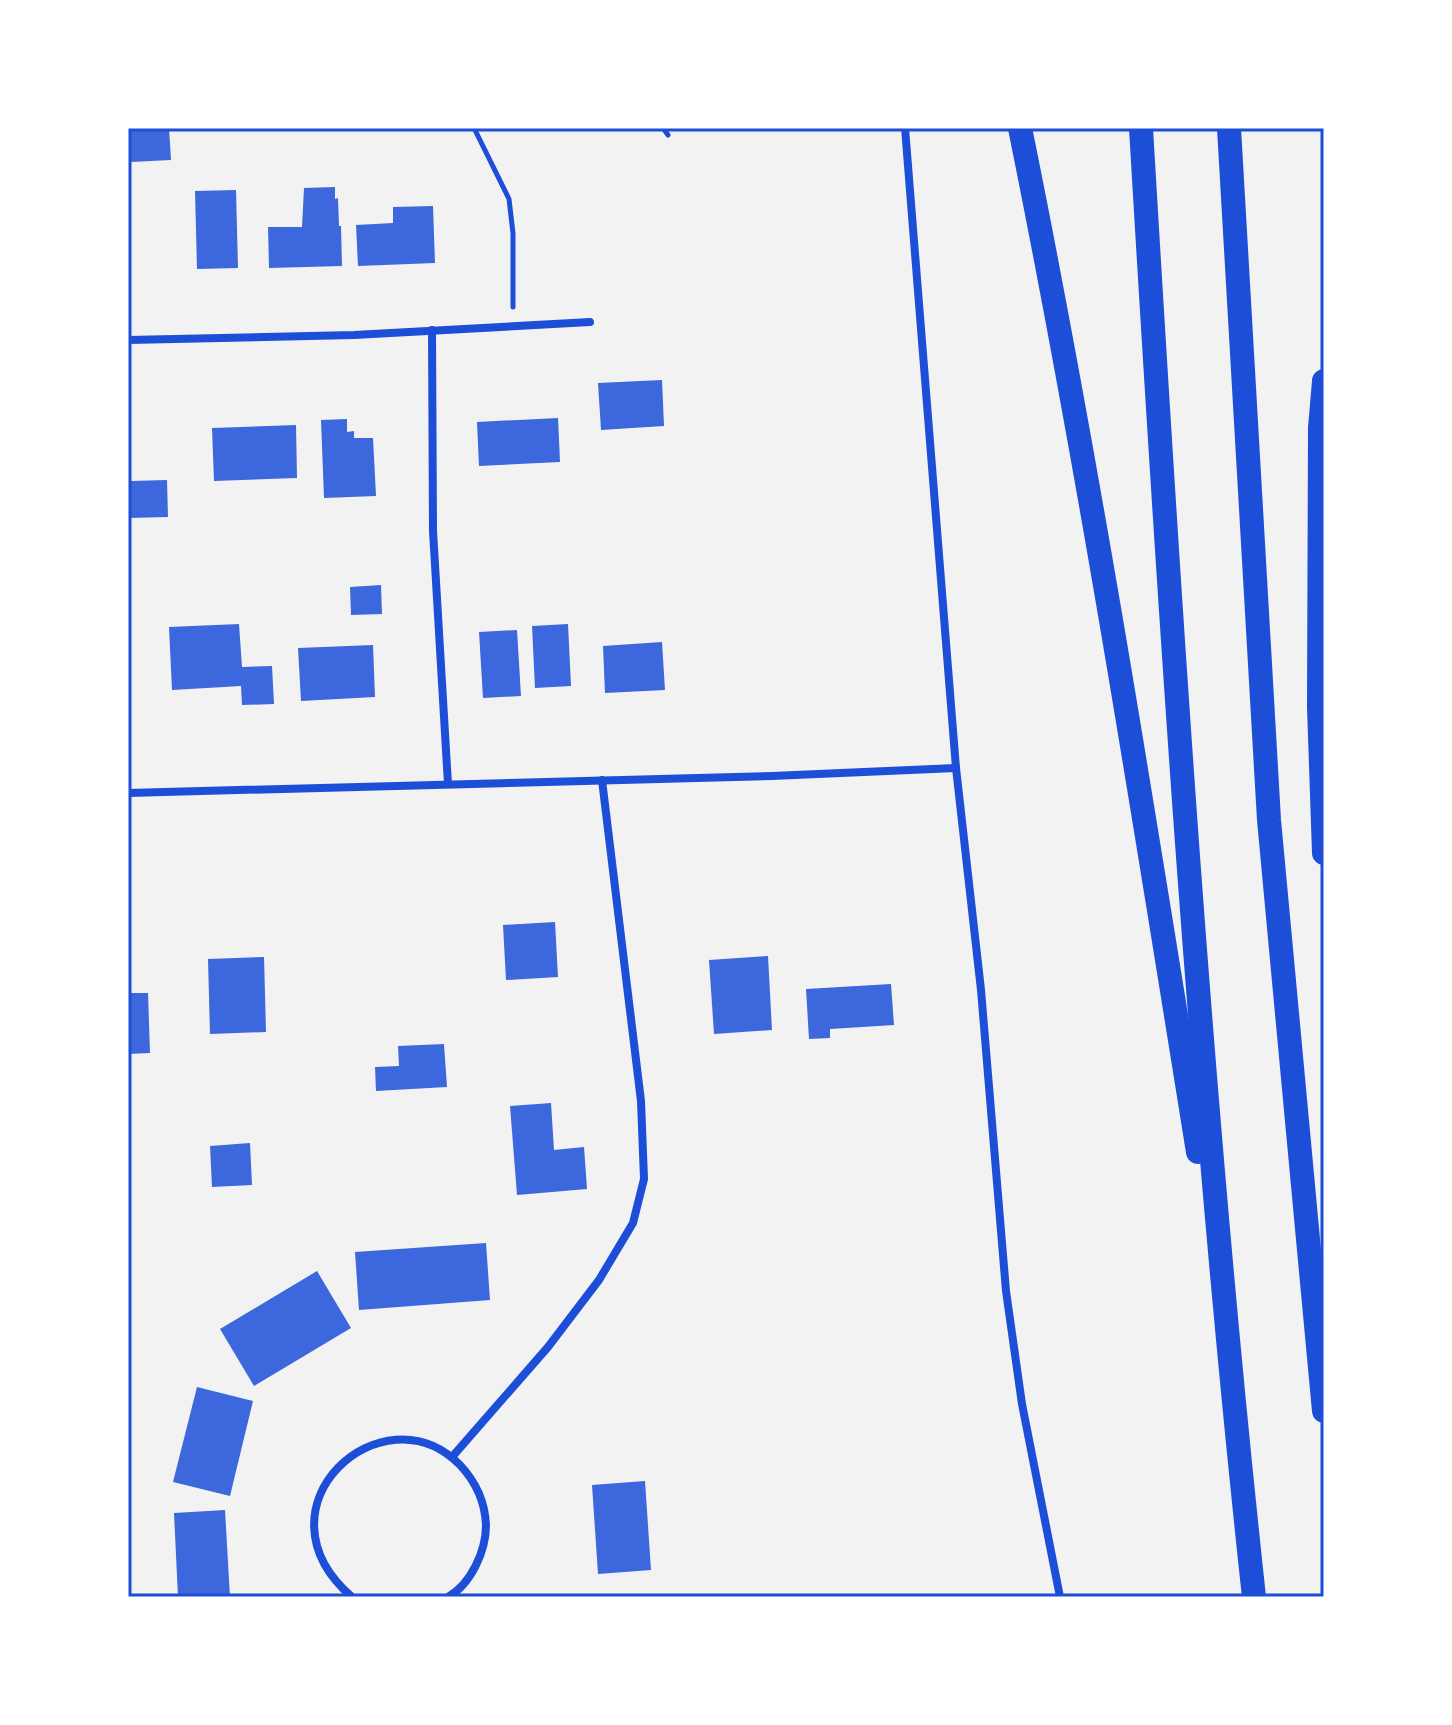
<svg xmlns="http://www.w3.org/2000/svg" width="1452" height="1725" viewBox="0 0 1452 1725" font-family="'PT Sans Narrow',sans-serif">
  <rect width="100%" height="100%" fill="#f2f2f2"/>
  <g fill="#3d67dc">
    <polygon points="155,128 169,128 171,160 131,162 129,130"/>
    <polygon points="335,187 335,199 338,198 339,226 341,226 342,266 269,268 268,227 302,227 304,188"/>
    <polygon points="236,190 238,268 197,269 195,191"/>
    <polygon points="433,206 435,263 358,266 356,225 393,223 393,207"/>
    <polygon points="662,380 664,426 601,430 598,383"/>
    <polygon points="558,418 560,462 479,466 477,422"/>
    <polygon points="347,419 347,432 354,431 354,438 373,438 376,496 324,498 321,420"/>
    <polygon points="296,425 297,478 214,481 212,428"/>
    <polygon points="167,480 168,517 128,518 128,491 131,491 131,481"/>
    <polygon points="381,585 382,614 351,615 350,587"/>
    <polygon points="239,624 242,667 272,666 274,704 242,705 241,686 172,690 169,627"/>
    <polygon points="568,624 571,686 535,688 532,626"/>
    <polygon points="517,630 521,696 483,698 479,632"/>
    <polygon points="662,642 665,690 605,693 603,646"/>
    <polygon points="373,645 375,697 301,701 298,648"/>
    <polygon points="555,922 558,977 506,980 503,925"/>
    <polygon points="768,956 772,1030 714,1034 709,960"/>
    <polygon points="264,957 266,1032 210,1034 208,959"/>
    <polygon points="891,984 894,1025 830,1029 830,1038 809,1039 806,989"/>
    <polygon points="128,993 148,993 150,1053 128,1054"/>
    <polygon points="444,1044 447,1087 376,1091 375,1067 399,1066 398,1046"/>
    <polygon points="551,1103 554,1150 584,1147 587,1189 517,1195 510,1106"/>
    <polygon points="250,1143 252,1185 212,1187 210,1146"/>
    <polygon points="486,1243 490,1300 359,1310 355,1252"/>
    <polygon points="317,1271 351,1328 254,1386 220,1329"/>
    <polygon points="197,1387 253,1401 230,1496 173,1482"/>
    <polygon points="645,1481 651,1570 598,1574 592,1485"/>
    <polygon points="225,1510 230,1597 178,1597 174,1513"/>
  </g>
  <g fill="none" stroke-linecap="round" stroke-linejoin="round">
    <g stroke="#1d4ed8" stroke-width="5">
      <polyline points="474,128 509,199 513,233 513,307"/>
      <polyline points="663,128 668,135"/>
    </g>
    <g stroke="#1d4ed8" stroke-width="8">
      <polyline points="905,128 956,768 981,990 1006,1291 1022,1404 1060,1597"/>
      <polyline points="432,330 433,531 448,784"/>
      <polyline points="128,340 354,335 590,322"/>
      <polyline points="128,793 772,776 956,768"/>
      <polyline points="452,1457 548,1347 599,1280 633,1223 644,1179 641,1101 602,780"/>
      <path d="M352,1597c-104,-90 31,-211 108,-132 15,16 25,37 26,60 0,26 -15,59 -38,72"/>
    </g>
    <g stroke="#1d4ed8" stroke-width="24">
      <path d="M1020,128c69,340 123,682 178,1024"/>
      <path d="M1141,128c29,490 60,981 113,1469"/>
      <polyline points="1229,128 1269,820 1324,1411"/>
      <polyline points="1324,381 1320,428 1319,707 1324,853"/>
    </g>
  </g>
  <rect width="1452" height="1725" fill="none" stroke="#ffffff" stroke-width="260"/>
  <rect x="130" y="130" width="1192" height="1465" fill="none" stroke="#1d4ed8" stroke-width="3"/>
</svg>
